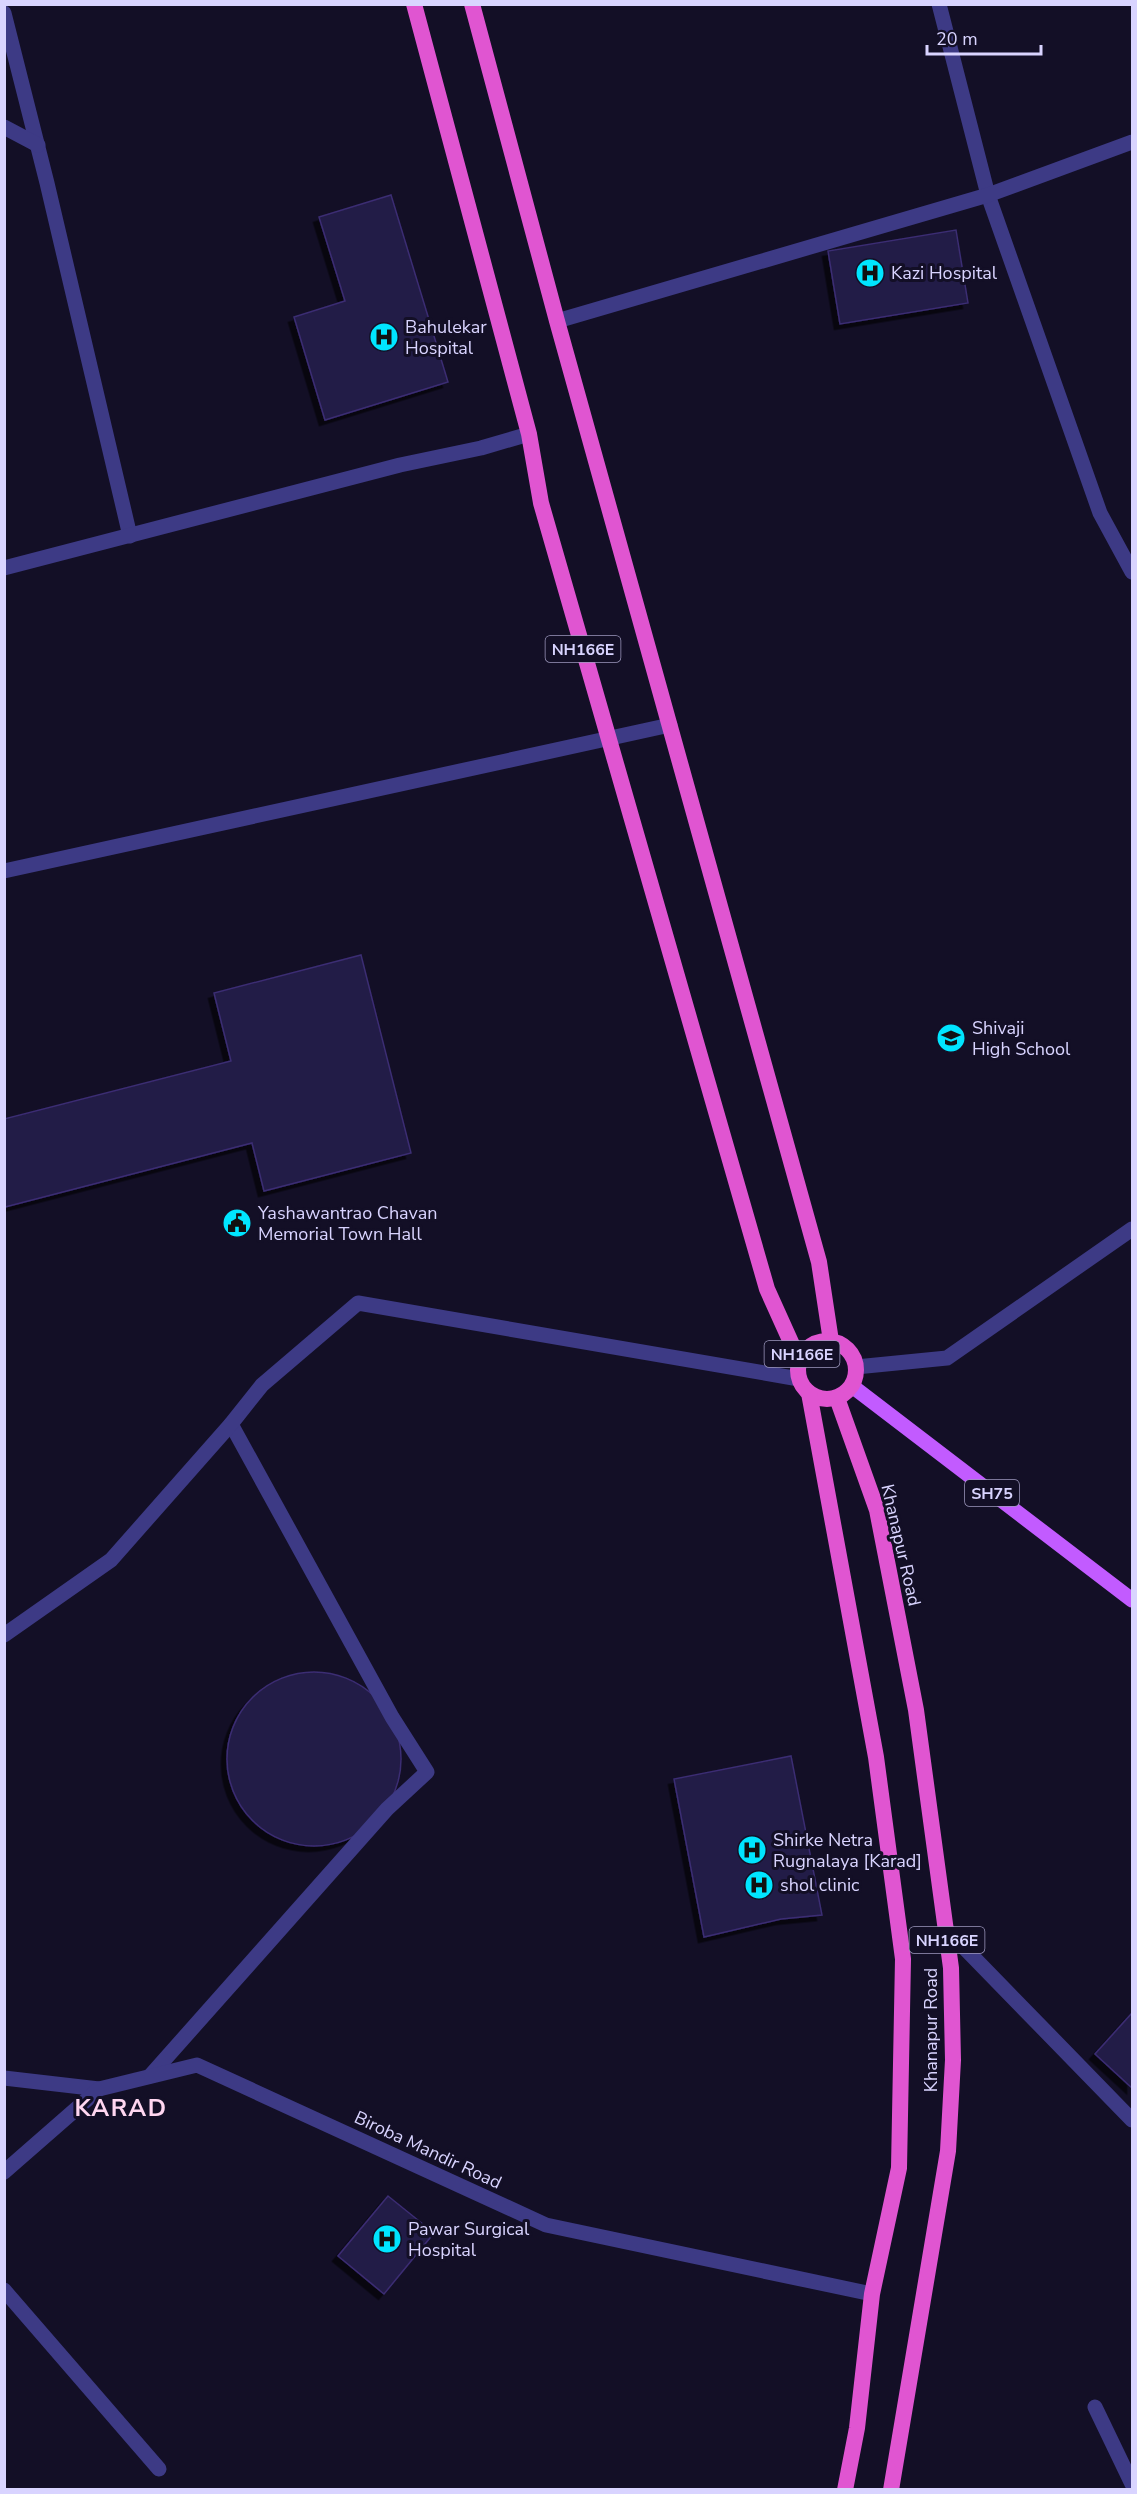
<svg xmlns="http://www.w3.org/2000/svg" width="1137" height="2494" viewBox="0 0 1137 2494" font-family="'Nunito Sans',sans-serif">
  <defs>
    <filter id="shadow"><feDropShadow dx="-5.5" dy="5.5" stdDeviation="0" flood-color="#0009"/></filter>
  </defs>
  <rect width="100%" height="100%" fill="#130f26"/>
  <g fill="#241b47" stroke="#3b2d73" stroke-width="1.5" filter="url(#shadow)">
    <polygon points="391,195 448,382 325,420 294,317 345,301 319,217"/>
    <polygon points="956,230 968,303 840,324 828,251"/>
    <polygon points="361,955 411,1153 264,1191 252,1143 5,1207 4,1119 231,1061 214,993"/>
    <circle cx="314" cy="1759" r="87"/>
    <polygon points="791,1756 822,1915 781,1919 704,1937 674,1779"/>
    <polygon points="1132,2013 1132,2088 1095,2054"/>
    <polygon points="388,2196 434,2233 384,2294 338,2256"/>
  </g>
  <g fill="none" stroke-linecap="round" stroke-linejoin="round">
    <polyline stroke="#3d3a85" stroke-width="15" points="1095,2407 1132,2484"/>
    <g stroke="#3d3a85" stroke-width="15">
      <polyline points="939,4 988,195 1100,513 1132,572"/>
      <polyline points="4,13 47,183 130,536"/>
      <polyline points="4,127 38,145"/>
      <polyline points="557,321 988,195 1132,142"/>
      <polyline points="856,1367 947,1358 1132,1229"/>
      <polyline points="946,1929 1132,2120"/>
      <polyline points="150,2076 387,1809 427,1772 392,1717 231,1424"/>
      <polyline points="4,2290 159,2469"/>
    </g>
    <g stroke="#3d3a85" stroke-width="15">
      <polyline points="4,568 400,465 481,448 529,434"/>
      <polyline points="4,871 670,725"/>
      <polyline points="4,1635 111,1560 231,1424 262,1385 358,1303 799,1379"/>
      <polyline points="4,2078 99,2089"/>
      <polyline points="4,2172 99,2089 197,2065 546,2225 872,2294"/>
    </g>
    <polyline stroke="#c25bff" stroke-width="15" points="852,1386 1132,1600"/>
    <g stroke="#e055d1" stroke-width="16">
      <polyline points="414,4 529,434 541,503 767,1289 799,1360"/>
      <polyline points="472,4 557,321 819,1262 831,1341"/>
      <circle cx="827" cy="1370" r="29"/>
      <polyline points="809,1393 876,1757 903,1959 899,2168 872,2294 857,2428 845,2490"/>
      <polyline points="837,1398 877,1510 916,1710 951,1968 953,2060 948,2151 891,2490"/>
    </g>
  </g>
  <defs>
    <g id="hospital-disc" transform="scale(1.5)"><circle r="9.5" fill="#00e5ff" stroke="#130f26"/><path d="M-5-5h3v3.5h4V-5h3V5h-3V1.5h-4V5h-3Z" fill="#111"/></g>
    <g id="university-disc" transform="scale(1.5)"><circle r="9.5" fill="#00e5ff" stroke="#130f26"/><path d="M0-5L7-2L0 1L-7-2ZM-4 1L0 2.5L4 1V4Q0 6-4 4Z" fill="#111"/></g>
    <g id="civic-disc" transform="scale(1.5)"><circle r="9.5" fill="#00e5ff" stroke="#130f26"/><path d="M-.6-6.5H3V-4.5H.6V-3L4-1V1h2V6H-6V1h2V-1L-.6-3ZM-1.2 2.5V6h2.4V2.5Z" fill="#111"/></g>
  </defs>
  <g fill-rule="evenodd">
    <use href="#hospital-disc" x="870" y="273"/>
    <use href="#hospital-disc" x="384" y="337"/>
    <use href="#university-disc" x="951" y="1038"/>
    <use href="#civic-disc" x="237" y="1223"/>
    <use href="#hospital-disc" x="752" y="1850"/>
    <use href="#hospital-disc" x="759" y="1885"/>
    <use href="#hospital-disc" x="387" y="2239"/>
  </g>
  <g text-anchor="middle" stroke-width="6" stroke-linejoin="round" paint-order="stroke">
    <g fill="#130f26" stroke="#9e99be" stroke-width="1.5">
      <rect x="545.5" y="636" width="75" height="26" rx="4.5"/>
      <rect x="764.5" y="1341" width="75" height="26" rx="4.5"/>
      <rect x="965" y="1480" width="54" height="26" rx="4.5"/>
      <rect x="909.5" y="1927" width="75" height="26" rx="4.5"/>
    </g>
    <g font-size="16" font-weight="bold" fill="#d9d4ff">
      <text x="583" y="655">NH166E</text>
      <text x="802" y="1360">NH166E</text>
      <text x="992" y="1499">SH75</text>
      <text x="947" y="1946">NH166E</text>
    </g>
    <g font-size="18" fill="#d9d4ff" stroke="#130f26" text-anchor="start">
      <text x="891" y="279">Kazi Hospital</text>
      <text x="405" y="333">Bahulekar<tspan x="405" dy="21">Hospital</tspan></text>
      <text x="972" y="1034">Shivaji<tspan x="972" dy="21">High School</tspan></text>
      <text x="258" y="1219">Yashawantrao Chavan<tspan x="258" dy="21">Memorial Town Hall</tspan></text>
      <text x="773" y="1846">Shirke Netra<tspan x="773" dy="21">Rugnalaya [Karad]</tspan></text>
      <text x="780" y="1891">shol clinic</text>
      <text x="408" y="2235">Pawar Surgical<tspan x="408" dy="21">Hospital</tspan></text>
    </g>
    <g font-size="18" fill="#d9d4ff" stroke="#130f26">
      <text transform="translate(901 1545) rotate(77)" y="6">Khanapur Road</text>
      <text transform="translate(931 2030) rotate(-90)" y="6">Khanapur Road</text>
      <text transform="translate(428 2150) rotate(25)" y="6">Biroba Mandir Road</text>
    </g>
    <g font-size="24" font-weight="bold" letter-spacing="1.5" fill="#ffd6f0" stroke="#130f26">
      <text x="121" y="2116">KARAD</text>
    </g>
  </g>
  <rect width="1137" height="2494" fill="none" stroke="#d9d4ff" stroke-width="12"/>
  <path d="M927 45v9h114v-9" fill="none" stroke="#d9d4ff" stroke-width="3"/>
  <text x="936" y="45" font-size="18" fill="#d9d4ff" stroke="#130f26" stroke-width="4.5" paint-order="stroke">20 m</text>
</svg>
